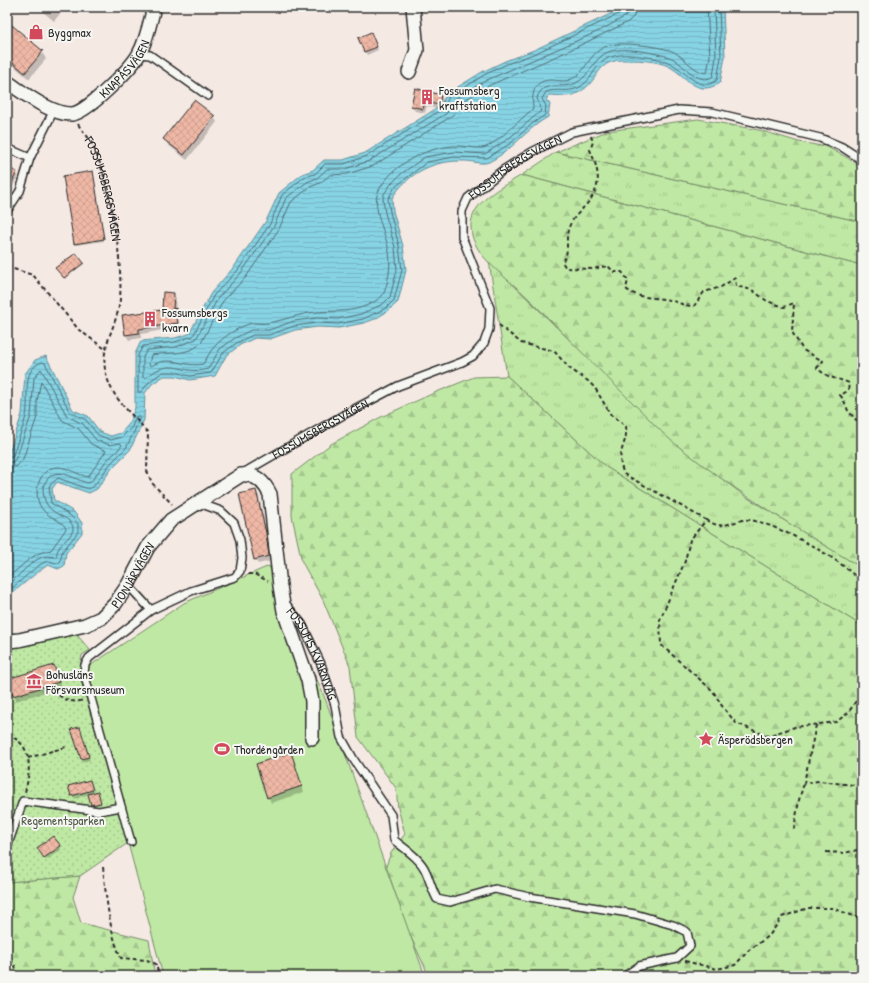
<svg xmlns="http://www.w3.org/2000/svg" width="869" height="983" viewBox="0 0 869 983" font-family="'Patrick Hand',sans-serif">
  <defs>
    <pattern id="grass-tufts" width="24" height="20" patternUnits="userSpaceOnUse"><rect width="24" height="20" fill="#bfe8a4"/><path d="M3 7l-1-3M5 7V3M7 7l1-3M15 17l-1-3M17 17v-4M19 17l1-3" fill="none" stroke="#a4c78d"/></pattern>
    <pattern id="forest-firs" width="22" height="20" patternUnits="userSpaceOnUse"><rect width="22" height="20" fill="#bfe8a4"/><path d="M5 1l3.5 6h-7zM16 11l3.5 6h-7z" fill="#a4c78d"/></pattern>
    <pattern id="park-dots" width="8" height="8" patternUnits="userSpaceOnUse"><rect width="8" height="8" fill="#bfe8a4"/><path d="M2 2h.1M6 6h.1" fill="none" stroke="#a4c78d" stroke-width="1.8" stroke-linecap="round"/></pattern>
    <pattern id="water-rules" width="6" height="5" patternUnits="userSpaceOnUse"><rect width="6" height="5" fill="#86d3e4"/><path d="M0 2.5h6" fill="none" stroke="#74b5c4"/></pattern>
    <pattern id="building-cross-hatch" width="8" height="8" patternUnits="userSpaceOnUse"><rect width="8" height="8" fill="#efb7a5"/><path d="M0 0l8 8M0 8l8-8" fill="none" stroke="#cd9e8e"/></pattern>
  </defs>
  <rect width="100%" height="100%" fill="#f5e9e3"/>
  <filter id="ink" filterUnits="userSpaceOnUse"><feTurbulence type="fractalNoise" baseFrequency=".025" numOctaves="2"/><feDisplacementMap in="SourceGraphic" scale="8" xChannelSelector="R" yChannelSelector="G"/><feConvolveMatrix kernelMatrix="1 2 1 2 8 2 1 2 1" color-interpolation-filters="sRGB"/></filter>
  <g filter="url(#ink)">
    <g fill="url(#grass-tufts)" stroke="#758a68">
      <polygon points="556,152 862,222 862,264 850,263 522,175"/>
      <polygon points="489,261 677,445 746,497 862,568 862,626 606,467 507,376"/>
    </g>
    <g fill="url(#forest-firs)" stroke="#758a68">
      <polygon points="698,119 759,130 799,142 827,147 848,158 862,169 862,222 556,152 607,131"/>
      <path d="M522,175l328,88 12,1v304c-63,-38 -126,-76 -184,-122 -16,-12 -29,-28 -44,-42 -36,-35 -71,-71 -107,-107 -19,-19 -54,-40 -56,-68 -2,-27 31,-42 51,-54z"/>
      <polygon points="507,376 606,467 862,626 862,976 429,976 408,931 386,866 391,853 405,834 398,808 396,788 358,737 350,666 323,600 302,562 292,516 292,474 331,444 381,417 434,393 474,377"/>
      <polygon points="80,876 73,897 81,923 149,940 155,976 7,976 7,882"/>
    </g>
    <polygon fill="url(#park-dots)" stroke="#758a68" points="77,635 90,650 82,655 79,673 128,843 80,876 7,882 7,644"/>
    <polygon fill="#bfe8a4" stroke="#758a68" points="269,566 326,701 425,976 163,976 128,843 79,673 184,603"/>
    <path fill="url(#water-rules)" stroke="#62909a" d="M625,7h98l2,50 -5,26c-25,15 -32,-7 -52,-17 -11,-5 -27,-6 -39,-6 -38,-2 -26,24 -56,35 -7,2 -17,0 -24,0l-3,5 4,4 -2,13c-22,12 -36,34 -59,45 -7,3 -17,-1 -24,-1 -31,-1 -56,11 -73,37l1,13 10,35 3,24 -8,32 -10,9 -13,8 -11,4 -25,5 -21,-1 -23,3 -25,9 -15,-1 -15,7 -14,11 -11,20 -25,4 -15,-4h-11l-12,8 -7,9 -1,27 -14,30 -17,17 -16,22 -8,4 -32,-11 -5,7 2,11 20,12 8,11v10l-16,20 -2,13 -6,3 -10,-4c-15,9 -26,22 -41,31v-137l15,-45 3,-40 10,-14 11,-4 27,54 15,6 12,16 11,4 10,-3 8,-9 6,-16v-54l6,-13 34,-3 14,-4 22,-41 23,-26 32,-46 13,-28 23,-19 11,-4 11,-10h19l22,-7 77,-48 5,-15h6l29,-18 23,-11 29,-11z"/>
    <g fill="#0003">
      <polygon points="37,7 71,7 67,12 64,9 54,21"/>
      <polygon points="7,23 42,52 46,59 29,79 7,60"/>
      <polygon points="372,36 378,50 367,55 365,52"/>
      <polygon points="441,96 444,101 441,110 427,106 425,113 415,111 412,106"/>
      <polygon points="214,117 217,122 187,160 167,144 165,139"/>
      <polygon points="7,168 16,173 18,176 9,194 7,193"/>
      <polygon points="93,174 104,241 76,245 64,177"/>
      <polygon points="75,254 83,264 65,279 57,269"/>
      <polygon points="173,294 176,298 175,310 180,327 141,334 141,338 129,340 126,335 123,316 163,311"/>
      <polygon points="256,491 259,496 268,539 271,561 258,564 255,559"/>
      <polygon points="54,666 62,687 16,701 9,680"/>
      <polygon points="72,730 81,731 90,760 83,762"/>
      <polygon points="290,753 304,792 271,803 257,765"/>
      <polygon points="90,781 94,793 98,794 101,804 93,806 90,794 74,799 72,796"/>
      <polygon points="60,847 61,850 46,860 38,848"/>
    </g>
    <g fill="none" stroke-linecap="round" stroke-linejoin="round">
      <g stroke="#4f6e75" stroke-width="1">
        <path d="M625,7l-2,5 -87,41 -29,11 -23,11 -28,18 -6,1 -6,14 -77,48 -23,8h-19l-10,10 -11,3 -22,18 -12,29 -32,46 -24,25 -21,41 -18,6 -32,4 -5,9v37h3l9,-11 13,-9h12l15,4 21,-3 12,-20 15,-11 15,-7h16l25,-9 23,-3 21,1 25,-5 23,-11 8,-8 8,-30 -3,-24 -9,-34 -2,-13 7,-12 32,-25 27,-5 33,1 24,-15 22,-20 12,-8 1,-9 -4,-7 4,-7c10,-4 21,1 32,-4 9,-5 12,-10 17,-18 13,-19 31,-16 52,-13 6,1 14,2 21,5 16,6 31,33 49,18l4,-23 -2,-50"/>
        <path d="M630,7l-4,9 -27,15 -112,49 -33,19 -7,14 -78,48 -24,8h-18l-10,9 -10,4 -21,16 -12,28 -33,47 -23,25 -22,41 -20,8 -29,3 -4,7v20l2,1c29,-23 34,-2 63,-9l12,-20 15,-11 16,-8h18l25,-9 23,-3 21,1 23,-5 22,-10 7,-7 7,-27 -2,-23 -10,-34 -2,-14 1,-5 7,-10 10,-10 24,-17 29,-5 31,2 23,-15 33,-28 -4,-13c6,-19 26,-8 39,-15 16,-8 17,-27 35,-32 14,-3 33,0 46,3 5,1 10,2 15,4 11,6 28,29 41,18l3,-19 -2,-50"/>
        <path d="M636,7l-2,9 -6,6 -62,30 -76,33 -32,19 -3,9 -5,4 -77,49 -26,8 -17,1 -10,8 -10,4 -19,15 -12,27 -33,48 -23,24 -22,42c-13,13 -33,9 -50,12l-2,10 2,1c20,-12 32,2 52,-2 4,-6 7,-13 12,-18 8,-9 26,-21 38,-23 5,0 11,1 15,0 17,-3 30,-9 48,-11 23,-2 39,2 61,-12 7,-4 8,-9 10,-17 3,-12 4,-23 1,-36 -3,-14 -16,-41 -10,-55 13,-27 47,-44 75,-46 9,-1 21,3 30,2 13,-3 38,-30 50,-39 -1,-13 -1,-29 18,-29 5,0 13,2 18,0 19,-6 17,-28 41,-35 14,-3 51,1 64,7 10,5 21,21 33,21l3,-17 -3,-49"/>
        <path d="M7,458l6,-3c4,-13 10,-26 13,-39 4,-17 -6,-46 16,-54l3,1 25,49 16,8 12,15 13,5 11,-3 10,-10 4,-11 4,1 -6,15 -8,16 -16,16 -16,22 -6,3 -30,-11 -9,8 2,17 20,13 7,8v8l-16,20 -2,11c-5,1 -8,-2 -12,-2 -9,1 -32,25 -41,31"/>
        <path d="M7,463l7,-2 3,-5 14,-40 3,-38 7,-9 26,47 16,8 13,16 14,5 10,-2 2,2 -5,6 -11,10 -15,21 -4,1c-16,-5 -34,-21 -44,4 -1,32 29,26 30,41 1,7 -11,14 -14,20 -2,3 -2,6 -3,9 -3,0 -7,-1 -10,-1 -15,3 -27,21 -39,30"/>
        <path d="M7,469l10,-3 6,-7 14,-42v-16l4,-20 21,39 17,9 12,15 15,7 -18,26c-10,-2 -19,-9 -29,-10 -21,-1 -28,30 -16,43 6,8 20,10 23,19l-15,21c-19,2 -30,18 -44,28"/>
      </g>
    </g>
    <g fill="url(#building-cross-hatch)" stroke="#2b2b2b">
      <polygon points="7,21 43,51 25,73 7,58"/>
      <polygon points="371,32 377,47 364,52 358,38"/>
      <polygon points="415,88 441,95 439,105 425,102 423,109 411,106"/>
      <polygon points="194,100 215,116 184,155 163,139"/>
      <polygon points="7,167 17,172 7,192"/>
      <polygon points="93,171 104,239 74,244 63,176"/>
      <polygon points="76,253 84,263 64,278 55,268"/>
      <polygon points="163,292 174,293 173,309 176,308 178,323 139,329 139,333 125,335 122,315 162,310"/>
      <polygon points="256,490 266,533 269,556 254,560 239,494"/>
      <polygon points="54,665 59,682 13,696 7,679"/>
      <polygon points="80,727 89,757 81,759 71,729"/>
      <polygon points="291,752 302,786 267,798 256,764"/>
      <polygon points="90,780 93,790 71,796 68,786"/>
      <polygon points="98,791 101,803 91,805 88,794"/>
      <polygon points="53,836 61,846 44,858 37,848"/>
    </g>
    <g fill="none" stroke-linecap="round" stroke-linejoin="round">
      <g stroke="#2b2b2b" stroke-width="10">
        <g id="service">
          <polyline points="139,54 150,55 208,96"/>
          <polyline points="7,148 30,158 54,110"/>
          <polyline points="7,211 20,191 30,158"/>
          <path id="s2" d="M243,473l102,-59 53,-28 64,-24 11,-6 11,-13 5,-14 1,-21 -28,-71v-26l6,-13 35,-28 29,-18 40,-20 107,-22 33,2 108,26 22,9 20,13"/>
          <polyline points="128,585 151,610"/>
          <path id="s3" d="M285,603l17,21 19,40 14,41 6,32 13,23 37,55 3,25c11,9 27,19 32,32 4,9 6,18 11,27l13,3 45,-13 34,8 106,17 38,11 14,7 3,14 -13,12 -38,8 -14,10"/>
          <polyline points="131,842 84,673 85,665 89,658 151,610 191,591 235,577 240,571 242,558 240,540 234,523 221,511 199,503"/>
          <polyline points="7,847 23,801 99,811 121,807"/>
        </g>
      </g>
      <g stroke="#2b2b2b" stroke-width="16">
        <g id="minor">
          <polyline points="409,72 417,50 413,7"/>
          <path id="s4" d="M7,82c17,11 45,33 65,32 15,-1 60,-47 67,-60 8,-14 11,-32 15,-47"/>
          <path id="s5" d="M7,641l12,-1 66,-15 16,-7 14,-14 13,-19 20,-38 23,-27 70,-45c14,-2 23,7 29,19l10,92 4,25 24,69 4,21v37"/>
        </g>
      </g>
      <g stroke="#2b2b2b" stroke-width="2" stroke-dasharray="4 3" stroke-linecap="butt">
        <path id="s1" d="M78,124c4,7 11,13 14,20 18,36 31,115 28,155 -3,32 -25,50 -11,84 8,21 26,33 39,50l-1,38 5,12 20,21"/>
        <path d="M591,136l2,6 -3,8c10,23 13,38 -7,58 -5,6 -11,11 -14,19 -5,13 2,25 -7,35l4,6 26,1 16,-3 6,6h8l6,8 -2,9c12,10 28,8 43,11 9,2 15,6 25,6l10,-14 17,-5 14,-9 1,8 16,4 15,11 17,6 10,-4 -2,29 11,18 20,11 -6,7c13,12 18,9 32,15l-1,8 -8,4c6,7 6,13 9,17 5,6 9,9 13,15"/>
        <polyline points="7,267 33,275 79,330 104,348"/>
        <path d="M499,325l22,18 33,8 15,17 19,13 7,7 16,27 15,11c2,21 -12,25 -2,48l82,46 -16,20 -5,21 -25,59 1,25 52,46 9,15 14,17 31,13 28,-9 41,-5 12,-9 14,-21"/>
        <path d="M706,520c4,2 8,4 11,5 11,2 23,-7 33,-5 25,3 101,43 112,65"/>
        <polyline points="248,574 254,574 268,581"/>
        <path d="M48,686c12,10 19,19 36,14"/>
        <polyline points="816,725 804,783 819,781 862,786"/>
        <path d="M7,735c26,8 24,35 18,57"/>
        <polyline points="28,758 66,747"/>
        <polyline points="794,829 799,800 804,783"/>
        <polyline points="826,852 844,853 862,849"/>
        <path d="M103,867c3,29 6,64 18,91l26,2 9,4 3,12"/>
        <polyline points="7,953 15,966 18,976"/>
        <polyline points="685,961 717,969 735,965 749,950 769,936 782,917 808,908 832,908 862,919"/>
      </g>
      <use href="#service" stroke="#f6f6f2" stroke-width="7"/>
      <use href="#minor" stroke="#f6f6f2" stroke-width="13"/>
    </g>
  </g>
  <defs>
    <g id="shop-bare" transform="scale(1.2)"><path d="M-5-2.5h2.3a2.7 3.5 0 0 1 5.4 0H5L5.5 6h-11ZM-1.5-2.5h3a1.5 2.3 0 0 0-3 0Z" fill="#d1495b" stroke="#f6f6f2" stroke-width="2.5" paint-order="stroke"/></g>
    <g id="building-bare" transform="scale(1.2)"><path d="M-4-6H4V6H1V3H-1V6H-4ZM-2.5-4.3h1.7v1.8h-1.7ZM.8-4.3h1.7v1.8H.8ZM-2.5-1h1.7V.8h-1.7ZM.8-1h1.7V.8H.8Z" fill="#d1495b" stroke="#f6f6f2" stroke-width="2.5" paint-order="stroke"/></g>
    <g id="museum-bare" transform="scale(1.2)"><path d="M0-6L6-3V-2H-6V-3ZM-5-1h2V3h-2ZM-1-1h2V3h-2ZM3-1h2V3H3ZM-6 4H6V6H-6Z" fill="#d1495b" stroke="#f6f6f2" stroke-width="2.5" paint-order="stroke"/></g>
    <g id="sight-bare" transform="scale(1.2)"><path d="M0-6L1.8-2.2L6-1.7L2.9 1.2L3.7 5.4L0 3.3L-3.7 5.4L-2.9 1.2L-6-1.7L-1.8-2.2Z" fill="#d1495b" stroke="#f6f6f2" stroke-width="2.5" paint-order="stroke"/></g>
    <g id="stadium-bare" transform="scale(1.2)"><path d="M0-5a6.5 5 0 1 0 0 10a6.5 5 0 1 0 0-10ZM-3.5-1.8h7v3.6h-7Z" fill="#d1495b" stroke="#f6f6f2" stroke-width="2.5" paint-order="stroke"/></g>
  </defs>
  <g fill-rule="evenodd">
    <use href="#shop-bare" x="36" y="32"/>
    <use href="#building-bare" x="427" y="97"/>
    <use href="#building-bare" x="150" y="319"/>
    <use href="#museum-bare" x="34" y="681"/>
    <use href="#sight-bare" x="706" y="739"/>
    <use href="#stadium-bare" x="222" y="749"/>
  </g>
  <g text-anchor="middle" stroke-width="4" stroke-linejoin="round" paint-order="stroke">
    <g font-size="13" fill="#2b2b2b" stroke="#f6f6f2" text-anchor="start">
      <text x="48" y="37">Byggmax</text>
      <text x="439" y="95">Fossumsberg<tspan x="439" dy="15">kraftstation</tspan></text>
      <text x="162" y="317">Fossumsbergs<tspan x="162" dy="15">kvarn</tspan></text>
      <text x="46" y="679">Bohusläns<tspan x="46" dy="15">Försvarsmuseum</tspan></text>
      <text x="718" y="744">Äsperödsbergen</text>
      <text x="234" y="754">Thordéngården</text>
    </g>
    <g font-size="13" fill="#2b2b2b" stroke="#f6f6f2">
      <text dy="5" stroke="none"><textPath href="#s4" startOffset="144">KNAPÅSVÄGEN</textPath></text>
      <text dy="5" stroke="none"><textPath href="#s2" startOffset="485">FOSSUMSBERGSVÄGEN</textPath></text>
      <text dy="5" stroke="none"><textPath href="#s1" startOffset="71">FOSSUMSBERGSVÄGEN</textPath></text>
      <text dy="5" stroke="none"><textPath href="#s2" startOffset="89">FOSSUMSBERGSVÄGEN</textPath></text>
      <text dy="5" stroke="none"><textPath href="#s5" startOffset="151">PIONJÄRVÄGEN</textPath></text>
      <text dy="5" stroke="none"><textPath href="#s3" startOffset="58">FOSSUMS KVARNVÄG</textPath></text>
    </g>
    <g font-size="13" fill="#505a49" stroke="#f6f6f2">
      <text x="63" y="825">Regementsparken</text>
    </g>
  </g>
  <rect width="869" height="983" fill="none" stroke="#f6f6f2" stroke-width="24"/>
  <rect x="12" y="12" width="845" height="959" fill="none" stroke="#2b2b2b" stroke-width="1.5" filter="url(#ink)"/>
</svg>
